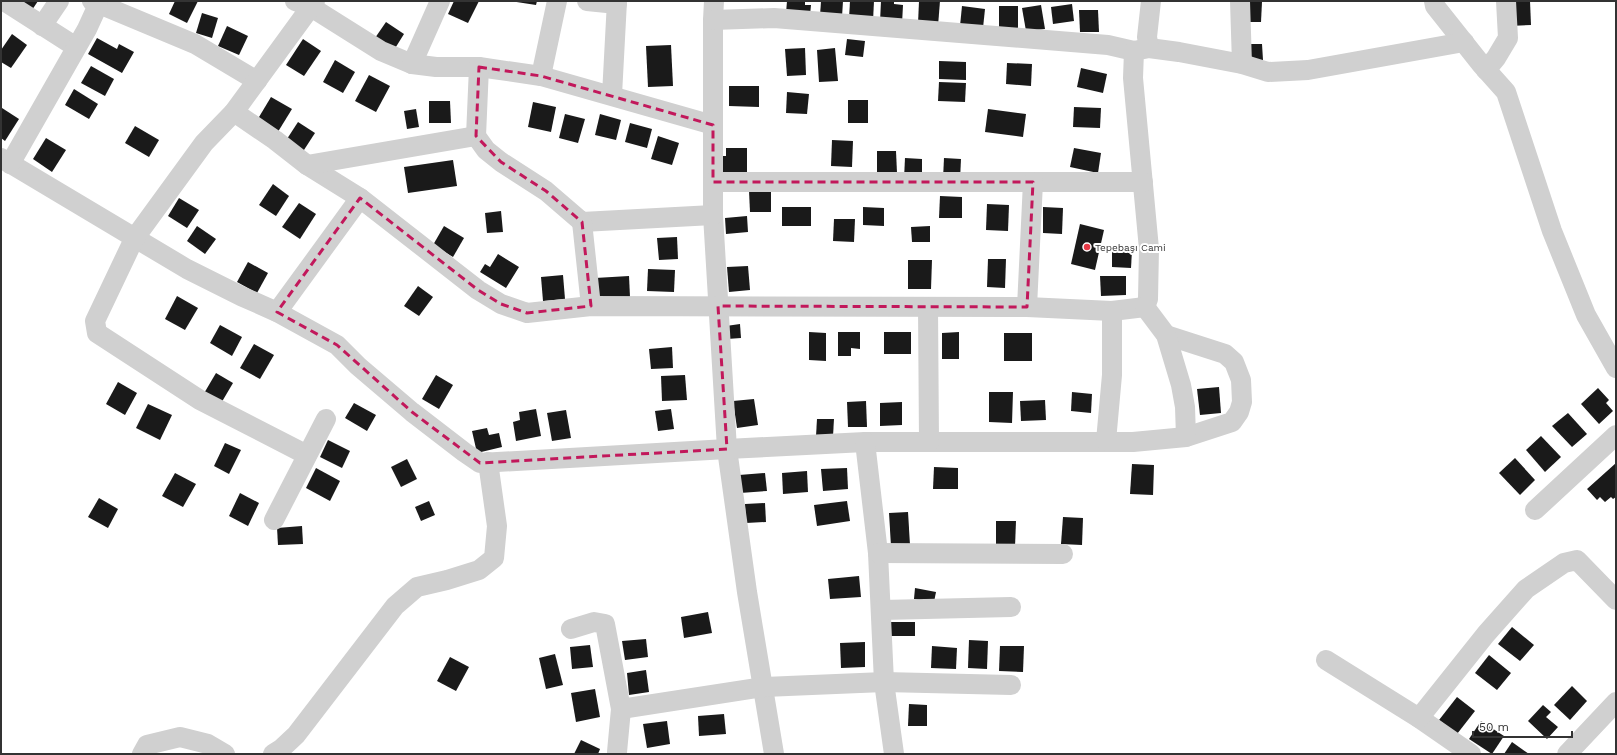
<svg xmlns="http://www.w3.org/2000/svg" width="1617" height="755" viewBox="0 0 1617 755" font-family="'Work Sans',sans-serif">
  <rect width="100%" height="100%" fill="#fff"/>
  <g fill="#1a1a1a">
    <polygon points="19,1 38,1 32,10"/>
    <polygon points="175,1 198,1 187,23 169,14"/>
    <polygon points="454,1 479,1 468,23 448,14"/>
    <polygon points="510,1 537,1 536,5"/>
    <polygon points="787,1 805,1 805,5 811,5 810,15 786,13"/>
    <polygon points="821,1 843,1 842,17 820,16"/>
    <polygon points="850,1 874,1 873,21 849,19"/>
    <polygon points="881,1 894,1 894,4 903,5 902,24 880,22"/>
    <polygon points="919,1 940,1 938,26 918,24"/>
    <polygon points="1508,1 1530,1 1531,25 1509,26"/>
    <polygon points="1242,2 1262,2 1261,22 1242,22"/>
    <polygon points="1072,4 1074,21 1053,24 1051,7"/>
    <polygon points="1041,5 1045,29 1026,31 1022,8"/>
    <polygon points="962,6 985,9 983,28 960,26"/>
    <rect x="999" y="6" width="19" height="23"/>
    <polygon points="1079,10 1098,10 1099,32 1080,32"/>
    <polygon points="202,13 218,18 212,38 196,33"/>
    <polygon points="386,22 404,34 394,50 375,38"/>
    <polygon points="227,26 248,36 239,55 218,46"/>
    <polygon points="12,34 27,45 11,68 1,62 1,50"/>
    <polygon points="97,38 117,49 119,44 134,52 122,73 88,54"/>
    <polygon points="303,39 321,51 304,76 286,65"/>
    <polygon points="847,39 865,41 863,57 845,55"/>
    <polygon points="1244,44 1262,44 1263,60 1245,60"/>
    <polygon points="671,45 673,86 648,87 646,46"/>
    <polygon points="805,48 806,75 787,76 785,49"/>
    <polygon points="835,48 838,81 819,82 817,50"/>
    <polygon points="335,60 355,72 343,93 323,82"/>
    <polygon points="939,61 966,62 966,80 939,79"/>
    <polygon points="1007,63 1032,64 1031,86 1006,84"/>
    <polygon points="91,66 114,79 105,96 81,83"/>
    <polygon points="1081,68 1107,74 1103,93 1077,87"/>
    <polygon points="369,75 390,86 376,112 355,101"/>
    <polygon points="939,82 966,83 965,102 938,101"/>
    <polygon points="729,86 759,86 759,107 729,106"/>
    <polygon points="74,89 98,104 89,119 65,105"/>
    <polygon points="787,92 809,94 807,114 786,113"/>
    <polygon points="271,97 292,109 276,135 256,122"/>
    <rect x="848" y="100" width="20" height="23"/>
    <polygon points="429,101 450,101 451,123 429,123"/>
    <polygon points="533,102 556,107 551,132 528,127"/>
    <polygon points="1074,107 1101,108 1100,128 1073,127"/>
    <polygon points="2,108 19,119 5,141 1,138"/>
    <polygon points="416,109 419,127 407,129 404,111"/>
    <polygon points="988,109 1026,114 1023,137 985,132"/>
    <polygon points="565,114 585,119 578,143 559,138"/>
    <polygon points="600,114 621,120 616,140 595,135"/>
    <polygon points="298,122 315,133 302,153 285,142"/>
    <polygon points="630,123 652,129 647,148 625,142"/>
    <polygon points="135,126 159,140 149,157 125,143"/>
    <polygon points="658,136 679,143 672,165 651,159"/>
    <polygon points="46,138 66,150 52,172 33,159"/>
    <polygon points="832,140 853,141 852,167 831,166"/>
    <polygon points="726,148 747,148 747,173 719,173 719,156 726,156"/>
    <polygon points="1074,148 1101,153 1098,173 1070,167"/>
    <polygon points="877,151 896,151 897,173 877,174"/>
    <polygon points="905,158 922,159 922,180 904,179"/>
    <polygon points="944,158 961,159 960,180 943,179"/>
    <polygon points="453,160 457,186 408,193 404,167"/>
    <polygon points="273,184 289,196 276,216 259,205"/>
    <polygon points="749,191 771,191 771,212 750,212"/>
    <polygon points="940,196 962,197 962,218 939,218"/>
    <polygon points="179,198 199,210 187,228 168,216"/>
    <polygon points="299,203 316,214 300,239 282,227"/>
    <polygon points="987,204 1009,205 1008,231 986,230"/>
    <rect x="782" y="207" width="29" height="19"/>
    <polygon points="863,207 884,208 884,226 863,225"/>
    <polygon points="1043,207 1063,208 1062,234 1043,233"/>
    <polygon points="501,211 503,232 487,233 485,213"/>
    <polygon points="747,216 748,232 726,234 725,218"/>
    <polygon points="834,219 855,219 854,242 833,241"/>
    <polygon points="1080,224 1104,230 1095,270 1071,264"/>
    <polygon points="197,226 216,239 205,254 187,241"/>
    <polygon points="444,226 464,238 453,257 433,245"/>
    <polygon points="930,226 930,242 912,242 911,227"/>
    <polygon points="677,237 678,259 659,260 657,238"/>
    <polygon points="1112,250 1132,251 1131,268 1112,267"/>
    <polygon points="498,254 519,267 506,288 480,272 485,264 490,267"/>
    <polygon points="988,259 1006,259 1005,288 987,287"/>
    <polygon points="908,260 932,260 931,289 908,289"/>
    <polygon points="248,262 268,273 257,293 237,282"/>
    <polygon points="748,266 750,290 729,292 727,267"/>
    <polygon points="648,269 675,270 674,292 647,291"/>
    <polygon points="563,275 565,299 543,301 541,277"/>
    <polygon points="629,276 630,297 596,299 595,278"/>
    <polygon points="1100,276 1126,276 1126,295 1101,296"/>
    <polygon points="418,286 433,297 419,316 404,306"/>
    <polygon points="177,296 198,308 185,330 165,319"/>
    <polygon points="740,324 741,338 727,339 726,326"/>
    <polygon points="220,325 242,337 232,356 210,343"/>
    <polygon points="809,332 826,333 826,361 809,360"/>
    <polygon points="838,332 860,332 860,349 851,348 851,356 838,356"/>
    <rect x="884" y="332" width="27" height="22"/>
    <polygon points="959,332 959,359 942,359 942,333"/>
    <rect x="1004" y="333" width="28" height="28"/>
    <polygon points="254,344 274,355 260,379 240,368"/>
    <polygon points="672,347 673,368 651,369 649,349"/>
    <polygon points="216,373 233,383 220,405 203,395"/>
    <polygon points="436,375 453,385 439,409 422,399"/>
    <polygon points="685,375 687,400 662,401 661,376"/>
    <polygon points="118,382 137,393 125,415 106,404"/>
    <polygon points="1219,387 1221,413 1200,415 1197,389"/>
    <polygon points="1598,388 1609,400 1606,403 1613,411 1599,424 1581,404"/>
    <polygon points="989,392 1013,392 1012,423 989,422"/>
    <polygon points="1072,392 1092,394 1091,413 1071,411"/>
    <polygon points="754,399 758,425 737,428 733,401"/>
    <polygon points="1045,400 1046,420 1021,421 1020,401"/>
    <polygon points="866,401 867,427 848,427 847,402"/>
    <polygon points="902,402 902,425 880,426 880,403"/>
    <polygon points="354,403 376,415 367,431 345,418"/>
    <polygon points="148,404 172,415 160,440 136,428"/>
    <polygon points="536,409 541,436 516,441 513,422 520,420 519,412"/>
    <polygon points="671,409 674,429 658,431 655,411"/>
    <polygon points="566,410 571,438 552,441 547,413"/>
    <polygon points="1568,413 1587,434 1572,447 1552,426"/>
    <polygon points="817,419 834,419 833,436 816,436"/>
    <polygon points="487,428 489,435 499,433 502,447 477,453 472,431"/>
    <polygon points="1541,436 1561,457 1545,472 1526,450"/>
    <polygon points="328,440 350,451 342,468 320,457"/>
    <polygon points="225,443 241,450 229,474 214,466"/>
    <polygon points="1515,458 1535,480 1520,495 1499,473"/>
    <polygon points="407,459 417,479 401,487 391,467"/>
    <polygon points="1616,463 1616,497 1613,499 1611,497 1605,502 1600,497 1597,500 1587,489"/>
    <polygon points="1132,464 1154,465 1153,495 1130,494"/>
    <polygon points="934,467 958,468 958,489 933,489"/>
    <polygon points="316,468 340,481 330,501 306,488"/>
    <polygon points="847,468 848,489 823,491 821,469"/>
    <polygon points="807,471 808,492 783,494 782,473"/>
    <polygon points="175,473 196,484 183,507 162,496"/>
    <polygon points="765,473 767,491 740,493 739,475"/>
    <polygon points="240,493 259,503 248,526 229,516"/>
    <polygon points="99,498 118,509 108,528 88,517"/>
    <polygon points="429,501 435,515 421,521 415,507"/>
    <polygon points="847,501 850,521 817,526 814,505"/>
    <polygon points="765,503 766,522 746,523 745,504"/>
    <polygon points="908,512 910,545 891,546 889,513"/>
    <polygon points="1063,517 1083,518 1082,545 1061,544"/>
    <polygon points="996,521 1016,521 1015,547 996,547"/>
    <polygon points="302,526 303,544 278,545 277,528"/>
    <polygon points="859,576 861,597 830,599 828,579"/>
    <polygon points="915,588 936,592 934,602 914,599"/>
    <polygon points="708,612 712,633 684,638 681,617"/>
    <rect x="888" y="622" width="27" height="14"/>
    <polygon points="1512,627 1534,645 1520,661 1498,644"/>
    <polygon points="646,639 648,657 625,660 622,641"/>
    <polygon points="969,640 988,641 987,669 968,668"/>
    <polygon points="865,642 865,667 841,668 840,643"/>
    <polygon points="590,645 593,667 572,669 570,647"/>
    <polygon points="932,646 957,648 956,669 931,668"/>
    <polygon points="1000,646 1024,646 1023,672 999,671"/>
    <polygon points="555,654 563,685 546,689 539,658"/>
    <polygon points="1489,655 1511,673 1497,690 1475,673"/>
    <polygon points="450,657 469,667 456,691 437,681"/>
    <polygon points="646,670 649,692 629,695 627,673"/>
    <polygon points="1572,686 1587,701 1570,720 1554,705"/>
    <polygon points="595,689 600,717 576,722 571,693"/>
    <polygon points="1457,697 1475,711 1457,734 1439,720"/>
    <polygon points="909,704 927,705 927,726 908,726"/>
    <polygon points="1543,705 1551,712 1546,717 1558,727 1547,739 1528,721"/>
    <polygon points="724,714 726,734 699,736 698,716"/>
    <polygon points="667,721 670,744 647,748 643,724"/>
    <polygon points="1481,721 1504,736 1492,754 1469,739"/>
    <polygon points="581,740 600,749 598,754 574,754"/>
    <polygon points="1512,742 1529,754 1504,754"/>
  </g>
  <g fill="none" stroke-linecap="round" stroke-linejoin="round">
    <g stroke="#d0d0d0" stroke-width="20">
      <polyline points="4,1 76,47"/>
      <polyline points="92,1 195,44 257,81"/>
      <polyline points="295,1 311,7 381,51 412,64 436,67 479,67 541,76 713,125"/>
      <polyline points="587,1 617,4"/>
      <polyline points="714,1 713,20 713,215 727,449 747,592 774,754"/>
      <polyline points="1240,1 1242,64"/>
      <polyline points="1434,1 1435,6 1481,64 1506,92 1552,231 1586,315 1616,368"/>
      <polyline points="713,20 774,18 1108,45 1134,51 1149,48 1179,52 1242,64 1268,72 1308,70 1464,42"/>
      <polyline points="42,26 59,1"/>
      <polyline points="1149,48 1147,37 1151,1"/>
      <polyline points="1134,51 1133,78 1149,249 1148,299 1145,307"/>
      <polyline points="412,64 440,1"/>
      <polyline points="479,67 476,136 486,150 501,162 546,191 582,222 713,215"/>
      <polyline points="1486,70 1496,58 1508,38 1506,1"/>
      <polyline points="541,76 557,1"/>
      <polyline points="612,95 617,1"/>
      <polyline points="234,112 275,140 307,165 360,198 478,290 501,304 527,313 591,306 1027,307 1112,311 1145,307"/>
      <polyline points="1,158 187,269 241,296 277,312 337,345 358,366 412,412 464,452 480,463 727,449 865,442 1133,442 1186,437 1232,422 1239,412 1242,402 1241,380 1234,362 1225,354 1166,335"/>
      <polyline points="10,164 87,29 98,5"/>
      <polyline points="307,165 476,136"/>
      <polyline points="713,182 1143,182"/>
      <polyline points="582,222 591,306"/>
      <polyline points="928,307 929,442"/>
      <polyline points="1027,307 1033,182"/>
      <polyline points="1145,307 1166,335 1181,385 1185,407 1186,437"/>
      <polyline points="277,312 360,198"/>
      <polyline points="1106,441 1112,375 1112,311"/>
      <polyline points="865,442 878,553 884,682 894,754"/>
      <polyline points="307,455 200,400 97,333 95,321 134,239 204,143 234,112 315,1"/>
      <polyline points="1535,510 1616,435"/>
      <polyline points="274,520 326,419"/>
      <polyline points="878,553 1063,554"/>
      <polyline points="882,610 1011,607"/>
      <polyline points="571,629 594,622 605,624 621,709 617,752"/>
      <polyline points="1326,660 1419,718 1471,754"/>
      <polyline points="621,709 764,687 884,682 1011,685"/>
      <polyline points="1419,718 1486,634 1526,589 1564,563 1577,560 1616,600"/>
      <polyline points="142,754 147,745 180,737 208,744 225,754"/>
      <polyline points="273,754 281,749 296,735 395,606 417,587 447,580 479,570 494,558 497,526 488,462"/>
      <polyline points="1567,754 1616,702"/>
    </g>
  </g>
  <path fill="none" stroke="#c2185b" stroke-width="3" stroke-dasharray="8 5" stroke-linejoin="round" d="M479,67l62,9 172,49v57h320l-6,125 -309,-1 9,143 -247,14 -68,-51 -75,-67 -60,-33 83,-114 118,92 23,14 26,9 64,-7 -9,-84 -36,-31 -45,-29 -25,-26z"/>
  <circle fill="#e63946" stroke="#fff" stroke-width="1.5" cx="1087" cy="247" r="4"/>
  <g text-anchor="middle" stroke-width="4" stroke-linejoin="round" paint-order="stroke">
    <g font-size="10" fill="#333" stroke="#fff" text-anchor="start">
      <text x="1095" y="251">Tepebaşı Cami</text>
    </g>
  </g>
  <rect width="1617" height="755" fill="none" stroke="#333333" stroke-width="4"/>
  <path d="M1473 731v6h99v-6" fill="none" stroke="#333333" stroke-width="2"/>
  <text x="1479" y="731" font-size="12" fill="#333333" stroke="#ffffff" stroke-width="3" paint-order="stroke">50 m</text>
</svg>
